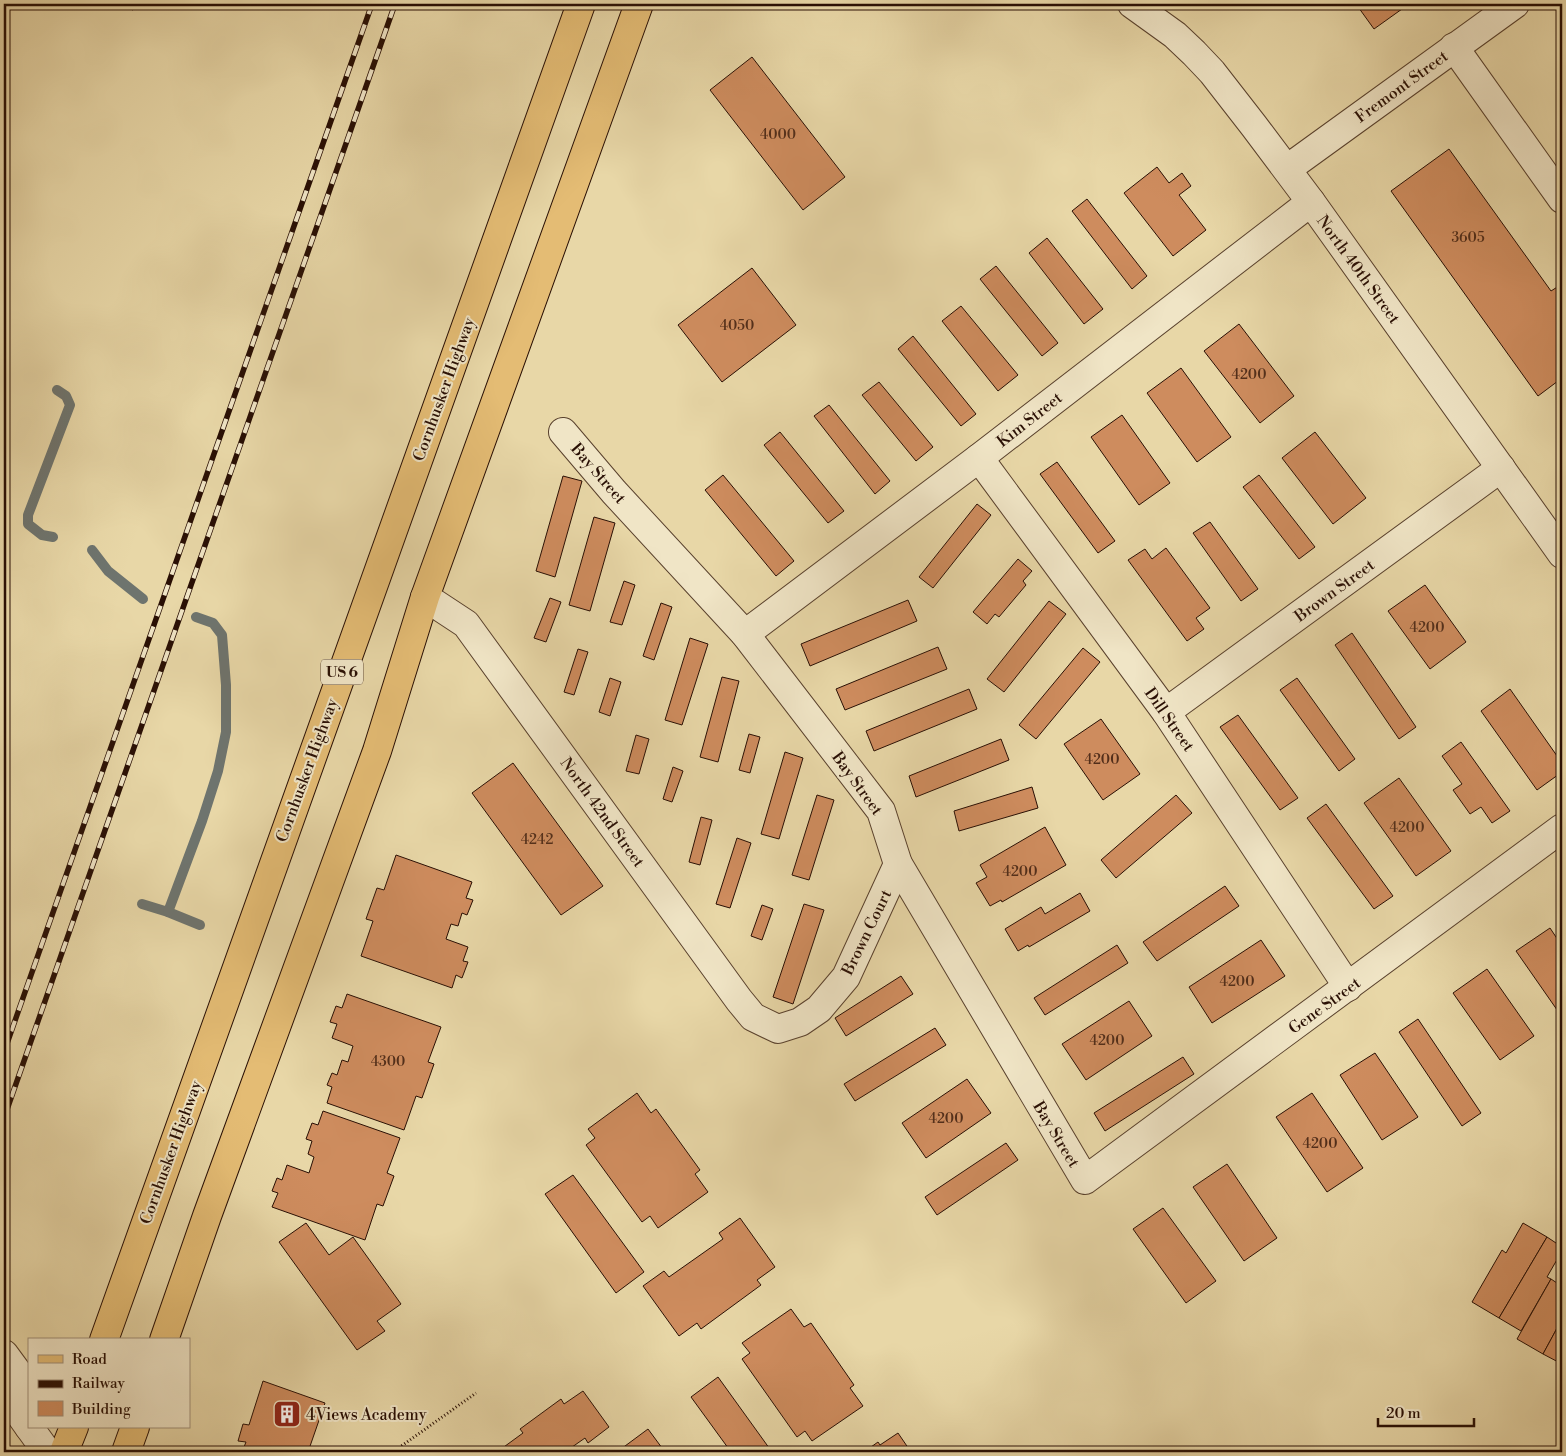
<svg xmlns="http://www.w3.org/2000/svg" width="1566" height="1456" viewBox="0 0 1566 1456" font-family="'Libre Bodoni',serif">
  <rect width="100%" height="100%" fill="#e8d7a7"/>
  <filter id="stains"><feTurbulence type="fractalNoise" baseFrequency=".004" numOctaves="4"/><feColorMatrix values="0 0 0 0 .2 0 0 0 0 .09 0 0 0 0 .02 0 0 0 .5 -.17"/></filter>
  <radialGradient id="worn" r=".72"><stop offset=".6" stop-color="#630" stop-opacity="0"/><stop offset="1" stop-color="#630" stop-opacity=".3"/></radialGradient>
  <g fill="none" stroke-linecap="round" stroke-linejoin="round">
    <g stroke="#6e746e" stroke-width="10">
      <polyline points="53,537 42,535 28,524 28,515 70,405 66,396 57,390"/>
      <polyline points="92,550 108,571 143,599"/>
      <polyline points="142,904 168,912 200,925"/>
      <polyline points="168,912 202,821 218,771 226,732 226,685 222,635 213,623 196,617"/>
    </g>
  </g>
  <g fill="#ce8c5e" stroke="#290f04">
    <polygon points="117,4 135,4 133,10"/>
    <polygon points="1356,4 1409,4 1374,29"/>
    <polygon points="752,57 845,177 803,210 710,90"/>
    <polygon points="1449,149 1551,291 1562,284 1562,378 1538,396 1391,191"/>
    <polygon points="1157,167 1169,183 1182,173 1191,186 1179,195 1206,230 1173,256 1124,193"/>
    <polygon points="1087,199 1147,276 1132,289 1072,211"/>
    <polygon points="1047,238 1103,309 1084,324 1029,253"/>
    <polygon points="996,266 1058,343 1042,356 980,279"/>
    <polygon points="752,268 796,325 722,382 678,325"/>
    <polygon points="961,306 1018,375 998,391 942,321"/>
    <polygon points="1239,324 1294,396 1260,423 1204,351"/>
    <polygon points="913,336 976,414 961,426 898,349"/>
    <polygon points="1181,368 1231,437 1197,462 1147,393"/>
    <polygon points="879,382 933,447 916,461 862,395"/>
    <polygon points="829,405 890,481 875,494 814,416"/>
    <polygon points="1122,415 1170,483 1139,505 1091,437"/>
    <polygon points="780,432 844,511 828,523 764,445"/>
    <polygon points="1315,432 1366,498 1333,524 1282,458"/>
    <polygon points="1057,462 1115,541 1098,553 1040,474"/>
    <polygon points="723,475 794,561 776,576 705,490"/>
    <polygon points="1259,475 1315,547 1299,559 1243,487"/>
    <polygon points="563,476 582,481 555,577 536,571"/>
    <polygon points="977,504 991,515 933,588 919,577"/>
    <polygon points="594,517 615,523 590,611 569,605"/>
    <polygon points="1210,522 1258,589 1241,601 1193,533"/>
    <polygon points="1166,548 1210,608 1196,618 1204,629 1187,641 1128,560 1145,549 1152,559"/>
    <polygon points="1018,559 1032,571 1023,581 1026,585 999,617 995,614 987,624 973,612"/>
    <polygon points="624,581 635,585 622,625 610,622"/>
    <polygon points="1425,585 1466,642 1430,669 1388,611"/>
    <polygon points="550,598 561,602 546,642 534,638"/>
    <polygon points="908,600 917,621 810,666 801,644"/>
    <polygon points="1049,601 1066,614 1004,692 987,679"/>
    <polygon points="661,603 672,607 654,660 643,656"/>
    <polygon points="1352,633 1416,727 1399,739 1335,645"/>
    <polygon points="690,638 708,644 682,725 665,720"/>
    <polygon points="938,647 947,669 845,710 836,689"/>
    <polygon points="1083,648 1100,662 1036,739 1019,725"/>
    <polygon points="578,649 588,652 574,695 564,692"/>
    <polygon points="722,677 739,681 718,762 700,757"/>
    <polygon points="610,678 621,682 610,716 599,712"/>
    <polygon points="1297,678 1355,759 1339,771 1280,690"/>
    <polygon points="969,689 977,709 874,751 866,731"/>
    <polygon points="1510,689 1562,763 1562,772 1537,790 1481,711"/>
    <polygon points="1238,715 1298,798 1280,810 1220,727"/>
    <polygon points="1101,719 1140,774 1103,800 1064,744"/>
    <polygon points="749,734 760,737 750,773 739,770"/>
    <polygon points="636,735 649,739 639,774 626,771"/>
    <polygon points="1001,739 1009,760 916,797 909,776"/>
    <polygon points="1461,742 1510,811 1492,823 1481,807 1470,814 1453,790 1462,784 1442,756"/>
    <polygon points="785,752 803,758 779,839 761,834"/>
    <polygon points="513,763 603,886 561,915 472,793"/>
    <polygon points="673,767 683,771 672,802 663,799"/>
    <polygon points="1399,778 1451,851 1416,876 1364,803"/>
    <polygon points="1032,787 1038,808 959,831 954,811"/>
    <polygon points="817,795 834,800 809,880 792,875"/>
    <polygon points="1176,795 1192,813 1116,878 1101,860"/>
    <polygon points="1326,804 1393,896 1374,909 1307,818"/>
    <polygon points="701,817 712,820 700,865 689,862"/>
    <polygon points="1045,827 1066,865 1002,902 1001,900 990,906 976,883 987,877 980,865"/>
    <polygon points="737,838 751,843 730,908 716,904"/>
    <polygon points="396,855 472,882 466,898 473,900 467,915 462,913 458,926 451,924 446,939 468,947 463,961 468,962 462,978 456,975 452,988 361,956 373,921 366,919 377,888 384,890"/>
    <polygon points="1225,886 1239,906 1157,961 1143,942"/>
    <polygon points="1080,893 1090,911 1029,947 1028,945 1018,951 1005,929 1041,907 1045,914"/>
    <polygon points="804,904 824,910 793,1004 773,997"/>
    <polygon points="762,905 773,909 762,940 751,936"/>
    <polygon points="1550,928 1562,946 1562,1017 1516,951"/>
    <polygon points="1261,940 1285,976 1212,1023 1189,987"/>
    <polygon points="1117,945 1128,963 1045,1015 1034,998"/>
    <polygon points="1487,969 1534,1036 1500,1060 1453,993"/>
    <polygon points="901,976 913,994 846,1036 835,1018"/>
    <polygon points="347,994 441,1027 428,1062 434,1064 422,1098 416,1096 404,1130 327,1103 332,1087 327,1085 332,1073 337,1075 342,1060 348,1062 353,1046 332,1038 337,1024 330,1022 336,1006 342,1008"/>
    <polygon points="1129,1001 1152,1036 1086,1080 1062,1044"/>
    <polygon points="1418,1019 1481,1113 1462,1126 1399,1032"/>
    <polygon points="935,1028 946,1045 855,1101 844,1084"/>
    <polygon points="1375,1053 1418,1117 1382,1140 1340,1075"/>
    <polygon points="1183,1057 1194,1074 1105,1131 1094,1113"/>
    <polygon points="967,1079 991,1113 926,1158 902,1123"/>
    <polygon points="637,1093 651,1113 656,1109 700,1170 695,1174 708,1192 658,1228 650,1216 642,1222 586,1145 595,1138 588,1129"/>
    <polygon points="1312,1093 1363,1168 1327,1192 1276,1117"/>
    <polygon points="323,1111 400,1138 387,1173 394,1176 383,1206 377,1204 365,1240 272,1207 278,1193 272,1191 277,1178 282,1180 287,1165 309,1173 314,1157 308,1154 312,1141 306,1139 312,1123 318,1125"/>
    <polygon points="1006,1143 1018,1160 937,1215 925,1197"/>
    <polygon points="1227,1164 1277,1238 1244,1261 1193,1187"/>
    <polygon points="573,1175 644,1272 616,1293 545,1194"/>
    <polygon points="1163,1208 1216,1281 1186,1303 1133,1229"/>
    <polygon points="740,1218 775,1267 757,1280 761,1285 701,1329 697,1323 679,1336 643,1286 664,1271 669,1277 723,1239 719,1233"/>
    <polygon points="306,1223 329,1255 353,1237 401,1304 377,1321 385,1331 357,1350 279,1242"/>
    <polygon points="1523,1223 1547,1237 1499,1318 1472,1302 1502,1250 1506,1253"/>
    <polygon points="1547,1237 1562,1247 1562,1251 1547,1277 1551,1279 1521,1331 1499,1318"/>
    <polygon points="1562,1273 1562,1319 1543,1354 1517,1339 1551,1279 1557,1283"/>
    <polygon points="791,1309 804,1327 811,1323 854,1385 850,1388 863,1406 812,1441 805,1431 797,1437 742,1359 750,1353 742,1343"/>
    <polygon points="1562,1319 1562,1364 1543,1354"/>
    <polygon points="718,1377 772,1452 731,1452 691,1397"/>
    <polygon points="263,1381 325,1403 308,1452 242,1452 246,1442 238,1441 243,1424 249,1425"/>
    <polygon points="583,1391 609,1427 588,1443 585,1438 565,1452 497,1452 523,1433 520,1429 561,1399 564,1404"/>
    <polygon points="648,1429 665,1452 623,1452 621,1449"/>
    <polygon points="898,1433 911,1452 864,1452 878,1442 880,1445"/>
  </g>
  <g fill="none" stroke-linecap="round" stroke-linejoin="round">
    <g stroke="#59412d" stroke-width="30">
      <g id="minor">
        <polyline points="1132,4 1175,35 1194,53 1212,72 1254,126 1311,202 1562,554"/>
        <polyline points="1454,47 1562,199"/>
        <polyline points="1287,169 1515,4"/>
        <polyline points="563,432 614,492 745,634 881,811 898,864 1085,1180 1562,828"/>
        <polyline points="979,458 1166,712 1348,987"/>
        <polyline points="425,597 466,624 739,1000 753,1017 778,1029 800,1022 819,1009 846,977 898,864"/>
        <polyline points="745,634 979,458 1311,202"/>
        <polyline points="1166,712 1501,468"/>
        <polyline points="4,1354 29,1388"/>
        <polyline points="4,1392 29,1427"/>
        <polyline points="29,1427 47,1452"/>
      </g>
    </g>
    <g stroke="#290f04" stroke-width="30">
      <g id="major">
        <polyline points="104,1340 581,4"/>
        <polyline points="164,1340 207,1216 377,751 425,597 639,4"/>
        <polyline points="64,1452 74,1427"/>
        <polyline points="126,1452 135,1427"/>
      </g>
    </g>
    <polyline stroke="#290f04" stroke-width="3" stroke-dasharray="1 2.5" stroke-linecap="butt" points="393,1452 476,1393"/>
    <use href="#minor" stroke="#f0e5c6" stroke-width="28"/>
    <use href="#major" stroke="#e4bc74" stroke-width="28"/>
    <g stroke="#290f04" stroke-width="5.5">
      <g id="rail">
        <polyline points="4,1052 372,4"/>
        <polyline points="4,1118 395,4"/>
      </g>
    </g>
    <use href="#rail" stroke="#f0e5c6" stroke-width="4" stroke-dasharray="11" stroke-linecap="butt"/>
  </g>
  <defs>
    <g id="building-square" transform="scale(1.4375)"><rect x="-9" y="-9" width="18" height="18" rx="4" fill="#8f2418" stroke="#f0e5c6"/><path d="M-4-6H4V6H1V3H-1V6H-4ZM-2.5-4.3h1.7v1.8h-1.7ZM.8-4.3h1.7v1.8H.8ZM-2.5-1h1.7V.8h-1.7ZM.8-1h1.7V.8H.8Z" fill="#fff"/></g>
  </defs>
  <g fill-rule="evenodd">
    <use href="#building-square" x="287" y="1414"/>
  </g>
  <g text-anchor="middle" stroke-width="4" stroke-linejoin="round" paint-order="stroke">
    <g font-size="14" fill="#522e1a">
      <text x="778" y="139">4000</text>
      <text x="1468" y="242">3605</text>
      <text x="737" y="330">4050</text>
      <text x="1249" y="379">4200</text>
      <text x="1427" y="632">4200</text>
      <text x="1102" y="764">4200</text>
      <text x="1407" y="832">4200</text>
      <text x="537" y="844">4242</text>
      <text x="1020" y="876">4200</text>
      <text x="1237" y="986">4200</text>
      <text x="1107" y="1045">4200</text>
      <text x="388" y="1066">4300</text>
      <text x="946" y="1123">4200</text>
      <text x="1320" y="1148">4200</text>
    </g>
    <rect fill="#f0e5c6" stroke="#654f3e" stroke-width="1" x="321" y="659.5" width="42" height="25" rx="4"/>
    <g font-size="15" font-weight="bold" fill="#290f04">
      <text x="342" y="677">US 6</text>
    </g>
    <g font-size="16" fill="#290f04" stroke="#f0e5c6">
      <text transform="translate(1401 86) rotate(-36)" y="6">Fremont Street</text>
      <text transform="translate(1359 269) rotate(54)" y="6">North 40th Street</text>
      <text transform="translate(443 389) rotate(-70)" y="6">Cornhusker Highway</text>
      <text transform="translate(1029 419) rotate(-38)" y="6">Kim Street</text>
      <text transform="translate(599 473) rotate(49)" y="6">Bay Street</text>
      <text transform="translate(1334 590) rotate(-36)" y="6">Brown Street</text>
      <text transform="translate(1170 719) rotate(55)" y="6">Dill Street</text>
      <text transform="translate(306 770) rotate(-70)" y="6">Cornhusker Highway</text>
      <text transform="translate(858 783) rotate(54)" y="6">Bay Street</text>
      <text transform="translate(603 812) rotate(54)" y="6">North 42nd Street</text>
      <text transform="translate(866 932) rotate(-64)" y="6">Brown Court</text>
      <text transform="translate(1324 1005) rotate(-36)" y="6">Gene Street</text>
      <text transform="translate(1057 1134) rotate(59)" y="6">Bay Street</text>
      <text transform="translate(170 1152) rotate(-70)" y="6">Cornhusker Highway</text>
    </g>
    <g font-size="16" fill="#290f04" stroke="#f0e5c6" text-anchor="start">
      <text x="306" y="1420">4Views Academy</text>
    </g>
  </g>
  <rect width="1566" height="1456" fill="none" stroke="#e8d7a7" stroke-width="20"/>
  <rect x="5" y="5" width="1556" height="1446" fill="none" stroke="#290f04" stroke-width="2.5"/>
  <rect x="10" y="10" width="1546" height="1436" fill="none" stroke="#290f04"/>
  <rect x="28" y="1338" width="162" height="90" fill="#f0e5c6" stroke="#a08f78"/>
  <rect x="38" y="1355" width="25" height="8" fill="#e4bc74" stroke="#a08f78"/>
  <text x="72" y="1364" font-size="15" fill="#290f04">Road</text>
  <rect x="38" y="1380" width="25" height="8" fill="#290f04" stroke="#a08f78"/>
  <text x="72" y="1388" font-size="15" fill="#290f04">Railway</text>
  <rect x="38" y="1401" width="25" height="15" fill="#ce8c5e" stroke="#a08f78"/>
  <text x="72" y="1414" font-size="15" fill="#290f04">Building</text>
  <path d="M1378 1418v8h96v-8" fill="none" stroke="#290f04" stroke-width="2.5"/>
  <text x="1386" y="1418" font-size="15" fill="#290f04" stroke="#f0e5c6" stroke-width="4" paint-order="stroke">20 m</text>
  <rect width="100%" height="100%" filter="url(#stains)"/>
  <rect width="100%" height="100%" fill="url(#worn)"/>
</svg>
